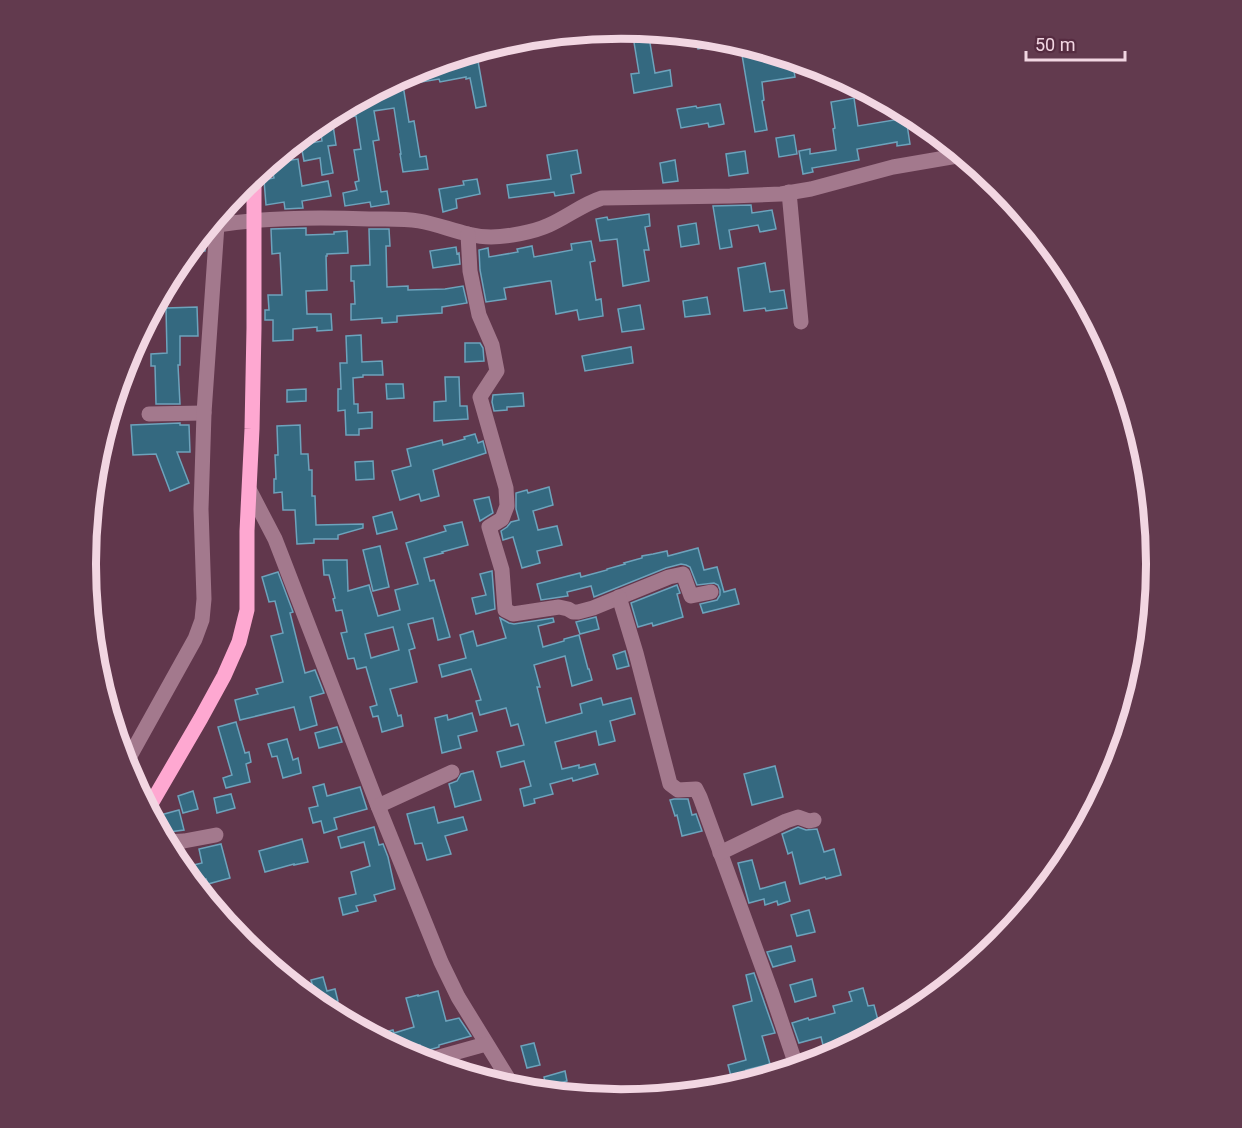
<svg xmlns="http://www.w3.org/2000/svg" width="1242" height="1128" viewBox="0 0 1242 1128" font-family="Roboto,sans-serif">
  <rect width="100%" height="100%" fill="#61374c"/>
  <g fill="#346980" stroke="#6da3bc" stroke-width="1.5" fill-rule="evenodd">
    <polygon points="632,30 648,31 655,73 670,70 672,86 634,93 631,74 639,73"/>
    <polygon points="696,36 726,39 734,41 734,43 698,49"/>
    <polygon points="740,43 792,59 795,77 762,82 764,100 762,101 767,130 755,132"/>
    <polygon points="478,61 486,106 476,108 470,78 466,79 466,77 440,82 439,79 403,85 409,122 414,121 420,157 426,156 428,169 403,172 400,154 401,154 394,108 374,111 379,140 373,141 381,192 387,191 389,204 371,207 370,202 345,206 343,193 357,190 355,182 359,181 354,150 361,149 356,116 322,121 322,120 413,71"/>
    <polygon points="854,98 858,126 906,118 910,144 897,146 897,142 857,149 859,160 812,168 813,172 803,174 799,151 810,149 810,154 836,150 833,129 835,128 831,102"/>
    <polygon points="720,104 724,124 709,127 708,123 681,128 677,109 696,106 697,108"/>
    <polygon points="333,125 336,145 328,146 333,173 322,175 320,158 304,161 301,145 322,141 320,127"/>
    <polygon points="794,135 797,154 779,157 776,138"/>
    <polygon points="577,150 581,173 571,175 574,193 555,196 554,192 509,198 507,185 551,179 547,155"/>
    <polygon points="745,151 748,173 729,176 726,154"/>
    <polygon points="298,159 302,186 328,181 331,196 302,201 303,208 285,209 284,202 266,205 264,180 274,178 271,163"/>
    <polygon points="675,160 678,181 663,183 660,163"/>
    <polygon points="477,179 480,194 456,199 457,208 443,212 439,189 464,185 463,181"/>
    <polygon points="751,205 752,213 772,210 776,229 760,232 758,225 729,230 732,247 720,249 713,206"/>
    <polygon points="649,214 650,226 645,227 649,250 644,250 649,281 623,286 617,239 600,241 596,219 607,217 608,220"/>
    <polygon points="696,223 699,244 681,247 678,226"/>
    <polygon points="306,228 306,235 334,234 334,232 347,231 348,253 327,254 327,256 326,256 327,290 306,291 307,314 331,314 332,330 317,331 317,327 293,329 293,340 273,341 273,320 265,320 265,310 269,310 268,295 282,295 280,253 272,254 271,229"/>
    <polygon points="369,229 389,229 390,246 386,246 387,287 408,286 408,290 445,289 463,286 467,303 442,307 442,313 397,316 397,322 382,323 382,318 351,320 351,304 355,304 354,281 351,281 351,266 370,265"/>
    <polygon points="204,232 207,234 205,251 188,251"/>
    <polygon points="591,241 595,261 590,262 596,300 601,299 603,316 579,320 577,310 556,314 551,281 549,281 504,288 506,299 486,302 480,270 479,250 488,248 489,257 518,252 517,249 532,246 534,257 572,250 571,244"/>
    <polygon points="456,247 457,254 459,253 460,264 433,268 430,251"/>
    <polygon points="765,263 770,292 784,290 787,308 766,311 765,308 744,311 738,268"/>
    <polygon points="707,297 710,314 685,317 683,301"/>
    <polygon points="640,305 644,329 622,332 618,309"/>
    <polygon points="197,307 198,336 180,336 180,365 178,365 180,404 156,404 155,366 151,366 151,354 167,353 166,308"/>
    <polygon points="361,335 362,362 382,361 383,375 363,375 363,377 353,378 354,404 358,404 358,413 372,412 372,428 359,429 359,435 346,435 345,410 338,411 338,389 341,389 340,363 347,363 346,336"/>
    <polygon points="465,343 480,343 483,348 484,361 465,362"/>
    <polygon points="631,347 633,363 585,371 582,356"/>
    <polygon points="445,377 459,377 460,406 467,406 468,419 434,421 434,402 446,401"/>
    <polygon points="386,384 403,384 404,398 387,399"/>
    <polygon points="306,389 306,401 287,402 287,390"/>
    <polygon points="523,393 524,406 507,407 507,410 494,411 492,402 493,395"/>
    <polygon points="180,423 180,425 189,425 190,452 177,452 189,483 170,491 156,454 133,455 131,425"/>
    <polygon points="300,425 301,454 308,454 309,470 312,470 312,496 315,496 316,525 363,524 363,528 338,535 338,539 314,539 314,543 297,544 295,510 283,510 282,492 274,493 274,479 276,479 275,455 278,455 277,426"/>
    <polygon points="475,434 478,443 483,441 486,453 433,470 439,496 421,501 419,494 400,500 392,471 411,466 407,449 442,440 443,445 465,439 464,437"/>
    <polygon points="373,461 374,479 356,480 355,462"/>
    <polygon points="549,487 553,505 533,511 538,530 557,526 562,545 537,551 540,563 522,568 513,537 503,540 501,531 507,527 511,522 519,520 516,509 516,493 527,490 528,493"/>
    <polygon points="489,497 493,513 480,521 474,500"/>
    <polygon points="392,512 397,529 377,534 373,517"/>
    <path d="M462,522l6,23 -26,7 1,1 -19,5 6,23 4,-1 16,57 -12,3 -5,-22 -25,6 7,24 -6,2 8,32 -27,7 8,27 3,-1 2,11 -21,6 -4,-16 -5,1 -3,-10 7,-2 -11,-38 -9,2 -3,-11 -6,1 -7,-26 6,-1 -5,-22 -6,1 -3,-12 2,-1 -6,-23h-5l-1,-15h24l1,31 21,-6 9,31 22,-6 -5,-20 23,-6 -12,-41 40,-12 -2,-5zM393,627l6,23 -28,8 -6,-24z"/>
    <polygon points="380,546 389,587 373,591 363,550"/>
    <polygon points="698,548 704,570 717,567 724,592 735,589 739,604 703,613 700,604 717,600 720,595 720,590 718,585 714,583 697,585 690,567 686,565 681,564 666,568 594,597 591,586 567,592 568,596 561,597 541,600 537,584 580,573 581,577 607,570 607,569 625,564 624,563 642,558 642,556 653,554 667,551 668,556"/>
    <polygon points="492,571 495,609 476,614 472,598 486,595 480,574"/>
    <polygon points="278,572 293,612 290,613 305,673 315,670 324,693 310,697 317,725 300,730 294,707 240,720 235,700 258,694 256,689 283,682 271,636 283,633 275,601 269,602 262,577"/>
    <polygon points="677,585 680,593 677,594 683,617 653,626 652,623 638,627 631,603"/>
    <polygon points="596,617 599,629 580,634 576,622"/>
    <polygon points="500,618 509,623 514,624 553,618 554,622 538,626 543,647 564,641 564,639 579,635 588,669 589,669 592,680 572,686 565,656 534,665 540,687 537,687 546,723 582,713 580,704 601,698 603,705 631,698 635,714 610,721 615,741 599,745 596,731 555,742 562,769 579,765 579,768 595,764 598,774 573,781 572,778 550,784 553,794 534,799 535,803 524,806 520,789 531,786 524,761 501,767 497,752 524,745 518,724 511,726 506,708 480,715 476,701 481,700 471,669 442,677 439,665 466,658 460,635 473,631 477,646 506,638"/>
    <polygon points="625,651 629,666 617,669 613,655"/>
    <polygon points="472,713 477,731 458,736 461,748 442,753 435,718 447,715 448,720"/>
    <polygon points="236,722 245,753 249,752 251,762 246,764 250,782 226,788 223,778 232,775 218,727"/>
    <polygon points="337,727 342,742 319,748 315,733"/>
    <polygon points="287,739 293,760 298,758 301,773 283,778 277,756 272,757 268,744"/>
    <polygon points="775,766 783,797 752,805 744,774"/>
    <polygon points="473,771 481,800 455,807 449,784 457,781 461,774"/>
    <polygon points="324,784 327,796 360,787 367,809 334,818 337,829 324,833 321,821 313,823 309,808 318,806 313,787"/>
    <polygon points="193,791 198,809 183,813 178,796"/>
    <polygon points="231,794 235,808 217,813 214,798"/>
    <polygon points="674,799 688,799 692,815 696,814 702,831 682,836 677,815 675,816 670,800"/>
    <polygon points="434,807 438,823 463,817 467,830 445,836 451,854 427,860 422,843 415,844 407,814"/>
    <polygon points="179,810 184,830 161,833 153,817"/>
    <polygon points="374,827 379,845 383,844 388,857 395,889 374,895 376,901 356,906 358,911 343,915 339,898 356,894 351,872 370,866 364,842 341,848 338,837"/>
    <polygon points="798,827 806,830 817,829 824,852 834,849 841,875 826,879 825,877 800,884 792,852 788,854 782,834"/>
    <polygon points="302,839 308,862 294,865 294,864 265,872 259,851"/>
    <polygon points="221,844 230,878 208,884 206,879 193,882 181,868 202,863 199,849"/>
    <polygon points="752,860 760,889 785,882 790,901 778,905 777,901 765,905 764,899 749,903 738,863"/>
    <polygon points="809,910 815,932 797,936 791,915"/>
    <polygon points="791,946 795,961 773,967 767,952"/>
    <polygon points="754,973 775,1033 762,1036 770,1064 746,1070 748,1075 732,1080 728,1065 746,1060 733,1006 752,1001 746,975"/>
    <polygon points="323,977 327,991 335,989 338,1001 320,1006 318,1005 311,980"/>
    <polygon points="812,979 816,996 795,1002 790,985"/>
    <polygon points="863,988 868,1006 874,1005 879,1024 874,1026 876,1032 864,1038 824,1049 821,1037 799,1043 792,1023 808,1018 809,1020 835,1013 833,1006 852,1001 849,992"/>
    <polygon points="438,991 446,1021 459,1018 471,1036 439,1045 439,1047 422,1052 420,1045 400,1050 373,1035 393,1030 394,1033 414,1027 406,998 418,995 418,996"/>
    <polygon points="534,1043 540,1065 527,1068 521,1046"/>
    <polygon points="565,1071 567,1081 546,1087 544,1077"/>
  </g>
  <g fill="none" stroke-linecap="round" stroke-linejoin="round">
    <g stroke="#a3798d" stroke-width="15">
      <polyline points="789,192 801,322"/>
      <path d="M217,217v8c50,-8 102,-8 152,-6 16,0 34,-1 50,2 24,4 47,16 72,16 16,0 43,-5 58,-12 18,-8 34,-21 53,-27l128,-2 51,-2 30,-5 82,-22 70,-12"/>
      <polyline points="468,234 470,271 479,315 492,345 497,371 480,397 506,488 507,506 502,519 489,527 502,570 505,610 513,614 559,607 568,609 573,612 578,612 593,608 669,577 683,574 691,596 711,592"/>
      <polyline points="149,414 204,413"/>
      <polyline points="250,491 275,539 282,557 378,806 441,962 458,997 514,1088"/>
      <polyline points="619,597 636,653 670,784 678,790 696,789 700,797 771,991 797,1068"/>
      <polyline points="125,765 195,639 202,620 204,599 201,509 204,413 217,225 210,225"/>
      <polyline points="378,806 452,772"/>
      <polyline points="165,842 184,841 216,835"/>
      <polyline points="720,853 786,821 798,817 809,821 814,820"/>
      <polyline points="425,1061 486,1044"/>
    </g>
    <polyline stroke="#fea8d1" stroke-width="15" points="148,809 201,718 224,676 239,642 247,610 247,531 252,429 254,328 254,175"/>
  </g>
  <path d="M0 0H1242V1128H0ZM96 564a525 525 0 1 1 1050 0a525 525 0 1 1-1050 0Z" fill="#623a4e" fill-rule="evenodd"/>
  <path fill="none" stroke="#f2d6e2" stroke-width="8" d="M96 564a525 525 0 1 1 1050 0a525 525 0 1 1-1050 0Z"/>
  <path d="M1026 51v9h99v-9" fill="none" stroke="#f2d6e2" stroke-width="3"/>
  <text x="1035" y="51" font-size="18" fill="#f2d6e2" stroke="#562c41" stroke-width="4.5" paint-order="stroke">50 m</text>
</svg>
